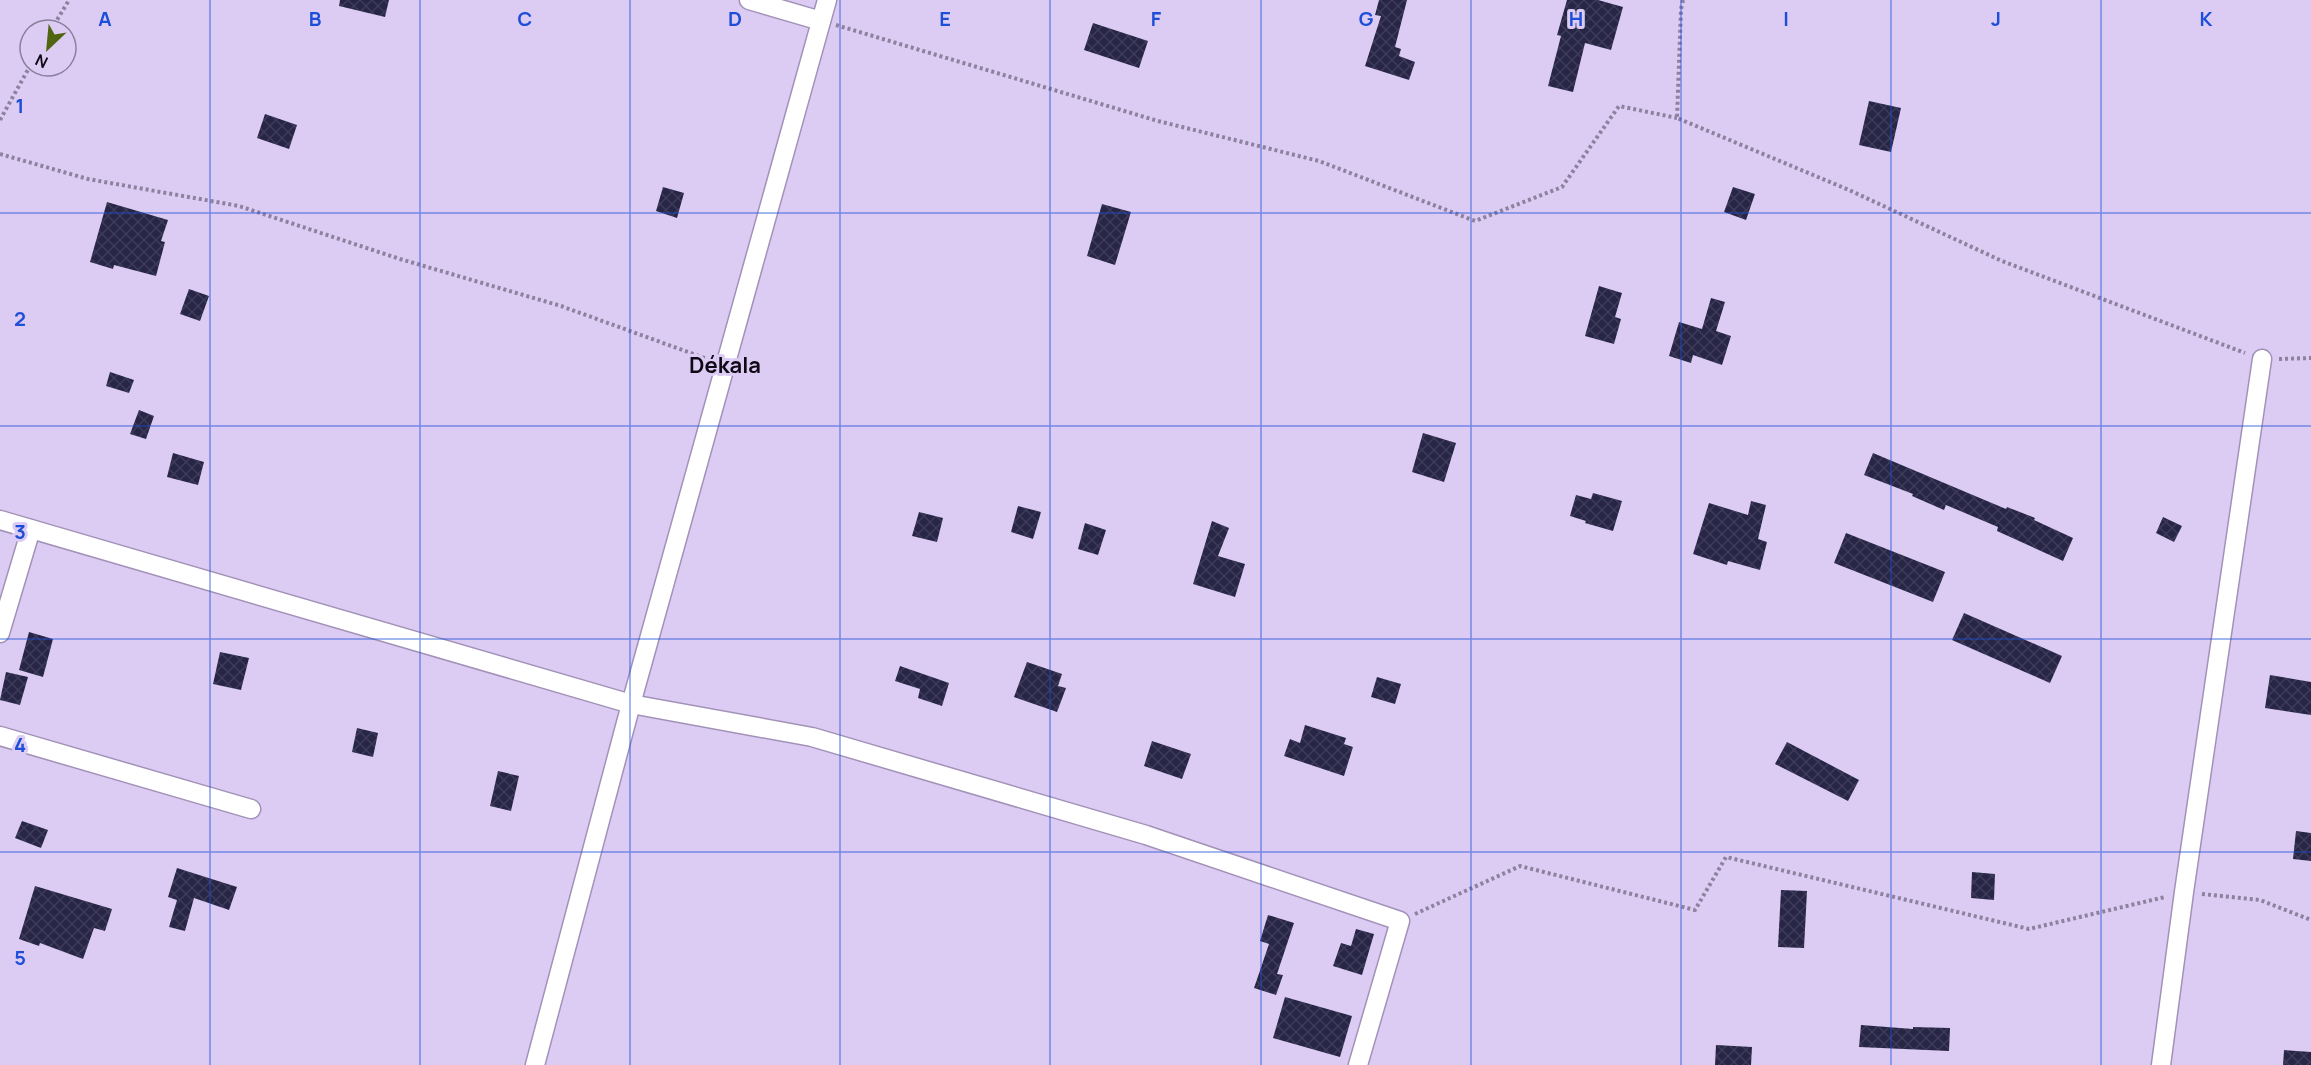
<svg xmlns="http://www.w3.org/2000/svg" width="2311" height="1065" viewBox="0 0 2311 1065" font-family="Manrope,sans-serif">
  <defs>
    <pattern id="building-cross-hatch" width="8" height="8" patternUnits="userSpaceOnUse" patternTransform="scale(1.5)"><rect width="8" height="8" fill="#272646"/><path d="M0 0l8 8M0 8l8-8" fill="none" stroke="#3d3b57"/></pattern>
  </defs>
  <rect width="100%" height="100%" fill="#dcccf4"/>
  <g fill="url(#building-cross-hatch)">
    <polygon points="340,0 389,0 385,17 339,6"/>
    <polygon points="1379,0 1407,0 1395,47 1401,49 1399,56 1415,62 1409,80 1365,66 1381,16 1375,15"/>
    <polygon points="1567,0 1598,0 1623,7 1611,50 1585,43 1573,92 1548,86 1561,36 1557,35"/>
    <polygon points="1093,23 1148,41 1139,68 1084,50"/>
    <polygon points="1869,101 1901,108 1891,152 1859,145"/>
    <polygon points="265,114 297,125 289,149 257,138"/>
    <polygon points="663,187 684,193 677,218 656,211"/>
    <polygon points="1733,187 1755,194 1746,220 1724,212"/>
    <polygon points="107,202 168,220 161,241 165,242 156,276 114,265 113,269 90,262"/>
    <polygon points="1102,204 1131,212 1115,265 1087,256"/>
    <polygon points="1599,286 1622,293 1615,317 1621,319 1614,344 1585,336"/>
    <polygon points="189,289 209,296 200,321 180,314"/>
    <polygon points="1711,298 1725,302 1716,331 1731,336 1722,365 1693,355 1691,363 1669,356 1679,322 1702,329"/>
    <polygon points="110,372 134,380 129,393 106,386"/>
    <polygon points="139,410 154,416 146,439 130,434"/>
    <polygon points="1423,433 1456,443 1444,482 1412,472"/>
    <polygon points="173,453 204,462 198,485 167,477"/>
    <polygon points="1873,453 2006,509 2007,507 2035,518 2034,520 2073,538 2063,561 1997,531 1998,527 1946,505 1944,510 1912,496 1913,494 1864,475"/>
    <polygon points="1593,493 1622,501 1613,531 1585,523 1586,521 1570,516 1576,495 1591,499"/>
    <polygon points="1751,501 1766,505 1758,539 1767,542 1760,570 1728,561 1727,565 1693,554 1709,503 1748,515"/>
    <polygon points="1018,506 1041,512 1033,539 1011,532"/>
    <polygon points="919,512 943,518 937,542 912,536"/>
    <polygon points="2163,517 2182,526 2174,542 2156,533"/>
    <polygon points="1212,521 1229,528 1218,556 1245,564 1235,597 1193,584"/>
    <polygon points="1085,523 1106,530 1098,555 1078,549"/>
    <polygon points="1846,533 1945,572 1933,602 1834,563"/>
    <polygon points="1964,613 2062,656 2050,683 1952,640"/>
    <polygon points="29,632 53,639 43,677 19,670"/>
    <polygon points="220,652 249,658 241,690 213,684"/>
    <polygon points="1027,662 1062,674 1058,686 1066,688 1057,712 1014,697"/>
    <polygon points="900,666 949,683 942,706 918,698 920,689 895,681"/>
    <polygon points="6,672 28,677 20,705 0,700"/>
    <polygon points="2270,675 2311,682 2311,715 2265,708"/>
    <polygon points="1377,677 1401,684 1395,704 1371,697"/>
    <polygon points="1305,725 1346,738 1344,744 1353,747 1344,776 1284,756 1290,739 1300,743"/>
    <polygon points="357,728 378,733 373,757 352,752"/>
    <polygon points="1152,741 1191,754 1182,779 1144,766"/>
    <polygon points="1787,742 1859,780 1848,801 1775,764"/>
    <polygon points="498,771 519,776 511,811 490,806"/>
    <polygon points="22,821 48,830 41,848 15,838"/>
    <polygon points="2296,831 2311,833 2311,861 2293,859"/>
    <polygon points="177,868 237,887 229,910 194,898 185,931 169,927 177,900 168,897"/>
    <polygon points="1972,872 1995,874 1994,900 1971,898"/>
    <polygon points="35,886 112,909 105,931 94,928 83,959 40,943 39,946 19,939"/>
    <polygon points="1781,890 1807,891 1804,948 1778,947"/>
    <polygon points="1268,915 1294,923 1277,974 1283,975 1276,995 1254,988 1269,944 1260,941"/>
    <polygon points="1356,929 1374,934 1362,975 1333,966 1341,943 1351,946"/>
    <polygon points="1285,997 1352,1016 1340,1057 1273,1038"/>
    <polygon points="1861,1025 1913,1029 1913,1027 1950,1028 1949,1051 1859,1047"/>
    <polygon points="1716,1045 1752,1047 1751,1065 1715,1065"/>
    <polygon points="2284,1050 2311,1052 2311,1065 2283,1065"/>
  </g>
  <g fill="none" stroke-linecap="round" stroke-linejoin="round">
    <g stroke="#a292b8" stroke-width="21">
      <g id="street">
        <polyline points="749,0 821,21"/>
        <polyline points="0,520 631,704 812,737 1146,835 1400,921 1358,1065"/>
        <polyline points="0,633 31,529"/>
        <polyline points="0,736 251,809"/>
        <polyline points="535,1065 631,704 827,0"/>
        <polyline points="2161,1065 2184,892 2262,359"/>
      </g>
    </g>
    <g stroke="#8d819e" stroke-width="4" stroke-dasharray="3 3" stroke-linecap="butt">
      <polyline points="1683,0 1681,9 1677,118 1849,190 2002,261 2245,353"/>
      <polyline points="836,25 1158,121 1319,161 1475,221 1562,187 1619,106 1677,118"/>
      <polyline points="51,30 69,0"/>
      <polyline points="0,120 30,66"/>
      <polyline points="0,154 88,179 239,206 400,259 561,306 710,360"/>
      <polyline points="2279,359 2311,358"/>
      <polyline points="2202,894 2260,900 2311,920"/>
      <polyline points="1415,914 1520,866 1695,910 1726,857 2029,929 2165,897"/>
    </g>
    <use href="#street" stroke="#fff" stroke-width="18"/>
  </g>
  <path fill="none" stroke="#1d4ed8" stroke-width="1.5" stroke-opacity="0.55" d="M210,0v1065M420,0v1065M630,0v1065M840,0v1065M1050,0v1065M1261,0v1065M1471,0v1065M1681,0v1065M1891,0v1065M2101,0v1065M0,213h2311M0,426h2311M0,639h2311M0,852h2311"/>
  <g text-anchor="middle" stroke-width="6" stroke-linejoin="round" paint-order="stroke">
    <g font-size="22" font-weight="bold" fill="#0f0916" stroke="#dcccf4">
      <text x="725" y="373">Dékala</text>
    </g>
  </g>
  <g font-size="20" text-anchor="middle" font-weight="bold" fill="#1d4ed8" stroke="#dcccf4" stroke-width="6" stroke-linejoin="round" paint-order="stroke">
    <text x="105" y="26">A</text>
    <text x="315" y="26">B</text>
    <text x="525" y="26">C</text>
    <text x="735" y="26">D</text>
    <text x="945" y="26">E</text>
    <text x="1156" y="26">F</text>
    <text x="1366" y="26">G</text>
    <text x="1576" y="26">H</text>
    <text x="1786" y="26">I</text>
    <text x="1996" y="26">J</text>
    <text x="2206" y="26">K</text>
    <text x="20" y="113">1</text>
    <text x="20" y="326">2</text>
    <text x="20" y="539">3</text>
    <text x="20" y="752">4</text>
    <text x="20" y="965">5</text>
  </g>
  <g transform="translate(48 48) rotate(206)"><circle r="28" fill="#dcccf4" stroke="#8a7e9b" stroke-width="1.5"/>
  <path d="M0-4.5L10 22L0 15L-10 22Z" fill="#4f6512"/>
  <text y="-9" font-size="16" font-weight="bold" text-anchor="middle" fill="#0f0916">N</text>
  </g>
</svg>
